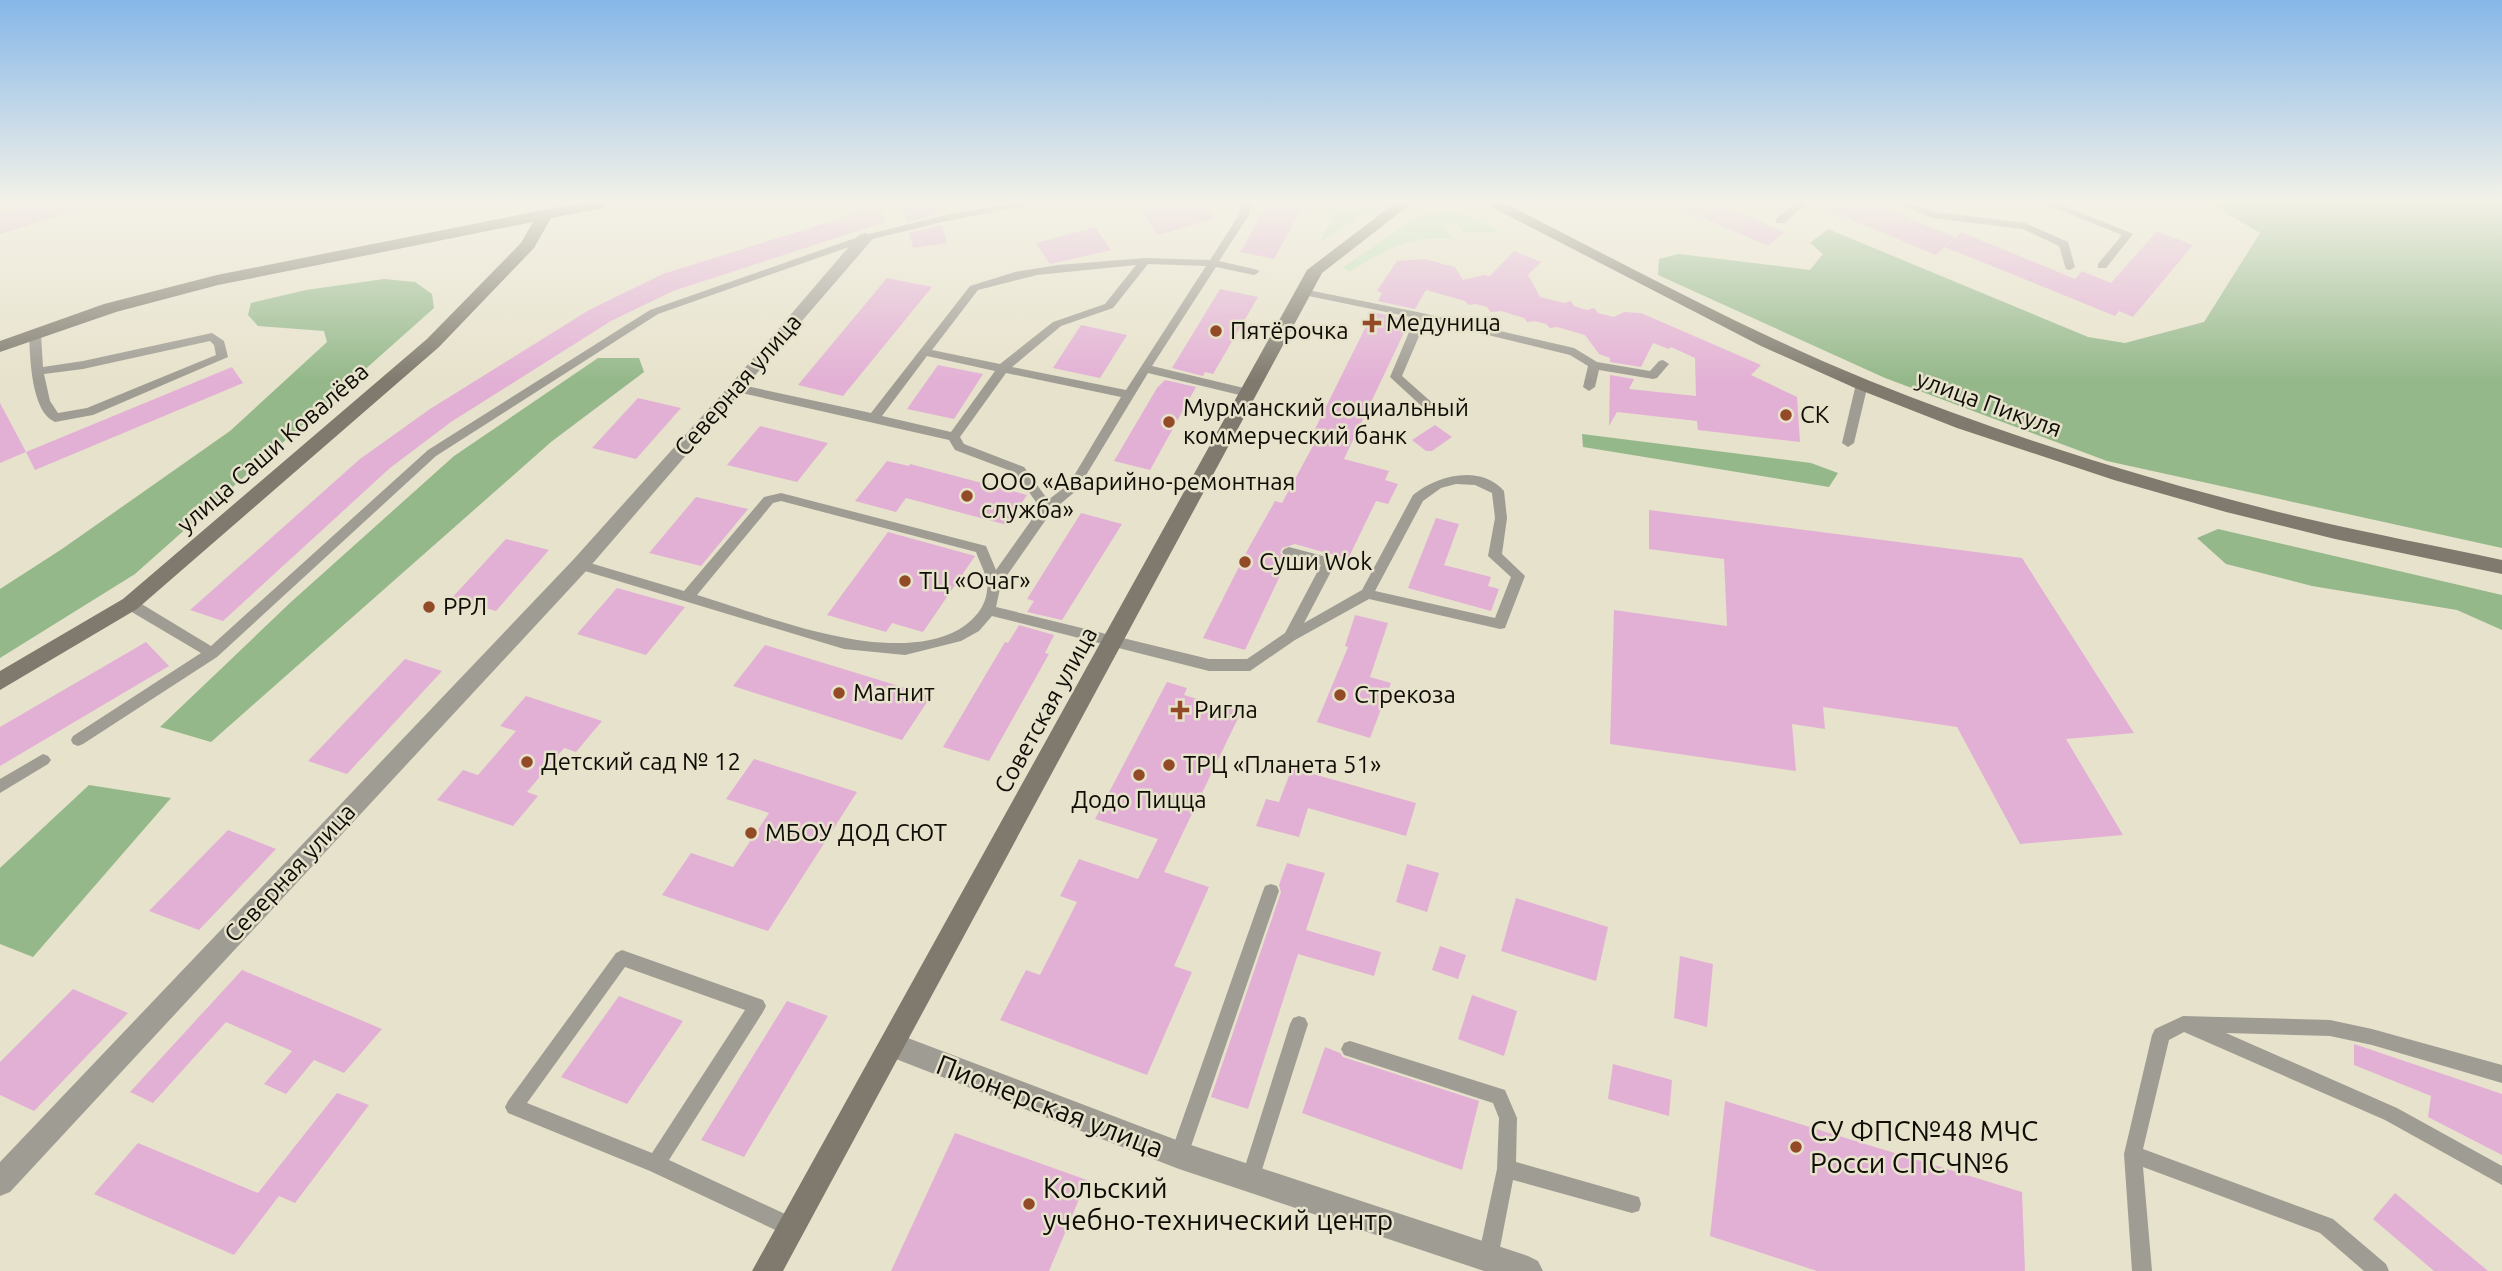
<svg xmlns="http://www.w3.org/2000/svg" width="2502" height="1271" viewBox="0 0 2502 1271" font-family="Ubuntu,sans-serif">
  <rect width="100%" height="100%" fill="#e7e2cb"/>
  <g fill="#bde0b4">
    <polygon points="1340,203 1381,203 1320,242"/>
    <path d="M1440,212h18l40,18 -5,3 -30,-1 -6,-9 -13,3 9,13c-43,-4 -66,10 -103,32l-8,-3 80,-54z"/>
  </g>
  <g fill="#94b88a">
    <polygon points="2210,203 2502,203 2502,548 2107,461 1885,378 1658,275 1659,259 1679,254 1810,270 1823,254 1810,243 1828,229 2088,337 2125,343 2204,322 2260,233"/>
    <polygon points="384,279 415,282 432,294 434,308 135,574 0,658 0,589 62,549 230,431 327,342 324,331 258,326 248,315 251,303 306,290"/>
    <polygon points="598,358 639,358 644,372 551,442 211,742 160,727 291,602 454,456"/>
    <polygon points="1582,434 1811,463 1838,473 1829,487 1583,447"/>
    <polygon points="2218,529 2502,595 2502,630 2457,610 2312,586 2226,564 2197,538"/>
    <polygon points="89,785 171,798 33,957 0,944 0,868"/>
  </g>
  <g fill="#e3b0d5">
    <polygon points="30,203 82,203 82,208 0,234 0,212"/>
    <polygon points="902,203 936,203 939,214 907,222"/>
    <polygon points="1171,203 1202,203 1215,219 1158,235 1141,211"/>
    <polygon points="1268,203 1305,203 1274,259 1240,252"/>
    <polygon points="1668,203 1717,203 1784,232 1768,246"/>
    <polygon points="1874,203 1919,222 1955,237 1936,255 1813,204"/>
    <polygon points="880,206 885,222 673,291 611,321 451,422 390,468 223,621 190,610 360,459 430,409 589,310 663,274"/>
    <polygon points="942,225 947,243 913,248 909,233"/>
    <polygon points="1095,227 1111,250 1050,264 1036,243"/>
    <polygon points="2157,231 2193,245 2133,317 2119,311 2115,316 1945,247 1961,232 2075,279 2082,271 2111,283"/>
    <polygon points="1514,251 1541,262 1528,275 1540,297 1564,303 1571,301 1574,306 1587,310 1594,308 1598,313 1614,317 1624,312 1641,313 1761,365 1751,375 1797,397 1800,442 1698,430 1697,421 1617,412 1609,426 1610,375 1634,379 1629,389 1696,396 1695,358 1671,347 1669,349 1653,343 1641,367 1610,362 1610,358 1599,354 1585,335 1557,327 1550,328 1546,324 1535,321 1527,322 1524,318 1501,311 1491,312 1487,307 1476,304 1468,305 1465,301 1426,290 1415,309 1378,301 1382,293 1377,291 1397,261 1424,259 1455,267 1463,280 1484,275 1490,276"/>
    <polygon points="887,278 932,287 843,396 798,385"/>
    <polygon points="1220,289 1258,297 1213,374 1205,372 1203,376 1172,368"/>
    <polygon points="1373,312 1410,320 1344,459 1389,471 1385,480 1398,484 1388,504 1376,501 1348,559 1295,544 1282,548 1280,553 1288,559 1245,650 1203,638 1248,549 1275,501 1282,503 1321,431 1315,429"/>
    <polygon points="1081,325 1127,335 1100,378 1053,368"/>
    <polygon points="938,365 983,374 954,419 907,409"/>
    <polygon points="232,367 243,383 35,470 26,452"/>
    <polygon points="1165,380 1196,387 1150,470 1114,461 1157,388"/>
    <polygon points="638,398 681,408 636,459 592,448"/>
    <polygon points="0,403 26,452 0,463"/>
    <polygon points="1435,425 1452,437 1432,451 1426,451 1412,440"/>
    <polygon points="760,426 828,443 797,482 727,465"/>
    <polygon points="887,461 909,466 910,464 1027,495 1007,525 906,498 896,512 855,501"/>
    <polygon points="696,497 748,509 701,566 649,553"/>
    <polygon points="1649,510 2022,558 2134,733 2066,739 2123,835 2020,844 1957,727 1823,707 1825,729 1792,724 1796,771 1610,744 1614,610 1727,626 1724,559 1649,549"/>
    <polygon points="1081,513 1122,524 1062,620 1027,612 1034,601 1027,599"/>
    <polygon points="1436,518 1459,524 1444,565 1491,577 1488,586 1499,589 1491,611 1408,588"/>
    <polygon points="888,532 975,556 923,632 892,623 886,632 827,615"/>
    <polygon points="506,539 549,550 496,611 451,599"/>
    <polygon points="617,588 685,607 646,655 577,634"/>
    <polygon points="1355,615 1388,623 1370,677 1391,683 1370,738 1317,722 1348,647 1345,646"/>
    <polygon points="1019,625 1054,635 1045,653 1049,654 989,761 943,747 1005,642 1008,643"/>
    <polygon points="146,642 169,666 0,766 0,727"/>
    <polygon points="765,645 912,690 931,696 902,740 733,686"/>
    <polygon points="405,659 442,671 347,774 308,761"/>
    <polygon points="1167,682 1187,688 1184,695 1241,712 1164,872 1209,887 1174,966 1192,972 1147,1075 1000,1020 1026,970 1040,975 1077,902 1060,896 1079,859 1138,879 1158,839 1095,819"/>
    <polygon points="526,696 602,721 576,752 564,748 527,792 538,796 513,826 437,800 463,770 478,775 516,731 500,726"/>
    <polygon points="754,759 857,792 768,931 662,895 691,853 733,867 769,813 726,799"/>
    <polygon points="1292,768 1416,803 1406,836 1308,808 1299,837 1256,826 1266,799 1279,802"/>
    <polygon points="228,830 276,849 199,930 149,911"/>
    <polygon points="1287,863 1325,873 1306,930 1381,952 1374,976 1298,954 1248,1109 1211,1097 1281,892 1279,885"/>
    <polygon points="1407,864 1439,873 1427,912 1396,902"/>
    <polygon points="1516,898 1608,927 1596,981 1501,951"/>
    <polygon points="1440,946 1466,955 1458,979 1432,970"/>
    <polygon points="1680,956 1713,964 1707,1027 1674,1018"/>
    <polygon points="242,970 382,1029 344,1073 314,1060 286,1094 264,1084 292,1051 226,1022 153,1103 130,1092"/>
    <polygon points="73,989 128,1013 34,1111 0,1095 0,1062"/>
    <polygon points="1472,995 1517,1011 1504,1056 1458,1039"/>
    <polygon points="619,996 683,1021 627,1104 561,1077"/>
    <polygon points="787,1001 828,1016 744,1157 701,1140"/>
    <polygon points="2354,1044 2502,1094 2502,1155 2428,1117 2431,1096 2354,1065"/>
    <polygon points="1325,1047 1340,1053 1343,1057 1479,1101 1462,1170 1302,1113"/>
    <polygon points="1613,1064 1672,1080 1669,1116 1608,1099"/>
    <polygon points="337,1093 369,1105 295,1203 279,1196 234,1255 94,1194 138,1143 258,1193"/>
    <polygon points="1725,1101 2022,1192 2025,1271 1817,1271 1710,1236"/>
    <polygon points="955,1133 1087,1180 1049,1271 891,1271"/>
    <polygon points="2395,1193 2488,1271 2434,1271 2373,1219"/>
  </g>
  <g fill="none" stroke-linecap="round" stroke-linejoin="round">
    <g fill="#9f9c93" fill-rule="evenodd">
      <polygon points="1012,203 1036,203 942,222 869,240 658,314 436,456 217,657 83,744 78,746 73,744 71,740 73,736 201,653 125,608 123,604 125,600 135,600 211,646 428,450 650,310 861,236 942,216"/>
      <path d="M1241,203h10l-2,12 -30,46 39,9 1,2 -5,3 -38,-8 -64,99 96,23 6,4 -6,4 -100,-24 -71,117 -25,21 -51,73 -5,23 213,52h38l38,-26 36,-68 -37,-10 -2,-3 2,-3 5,-2 45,12 2,3 -32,61 58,-33 51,-95c24,-20 68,-31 91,-4l3,27 -5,36 23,22 -20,52 -5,1 -131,-30 -74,41 -45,31h-41l-217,-55 -13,15 -18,10 -56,14 -61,-6 -269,-81 -2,-3 7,-5 104,31 80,-94 17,-4 205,53 10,24 44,-62 -24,-35 -61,-23 -6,-10 -212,-48 -6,-4 2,-3 4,-1 134,29 99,-127 45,-14 43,-7 87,-7 65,2 29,-45zM1148,264l58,2 -80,124 -114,-23 49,-41 52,-18zM1136,265l-31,39 -52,18 -53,42 -68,-14 46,-60 59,-15zM927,356l68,15 -44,61 -69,-16zM1006,373l115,24 -52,87 -21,16 -24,-33 -60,-23 -4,-7zM1456,484l19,1 17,8 3,25 -7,38 23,21 -16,41 -120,-27 48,-90 18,-13zM781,501l195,51c3,9 10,21 11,31 2,21 -12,37 -29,47 -68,37 -191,-14 -261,-35l76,-92z"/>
      <polygon points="1795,203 1807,203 1784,223 1776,223 1776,219"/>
      <polygon points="1895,203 1911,203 1935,212 2025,223 2068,242 2075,267 2070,270 2066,269 2059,246 2023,229 1933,218"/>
      <polygon points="2043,203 2058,203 2133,234 2106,268 2098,268 2098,264 2122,235"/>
      <polygon points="1303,289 1422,313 1574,348 1597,362 1650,371 1659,361 1663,360 1669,364 1657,378 1653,379 1599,370 1595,387 1589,391 1583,387 1588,366 1570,355 1426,320 1402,376 1437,407 1439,410 1433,414 1429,413 1390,377 1415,318 1299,294 1299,290"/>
      <path d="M35,330l6,4 2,33 40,-6 129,-28 12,8 4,16 -135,58 -38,7c-24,-10 -25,-65 -26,-88zM210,341l4,4 2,10 -129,53 -29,5 -8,-12 -6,-27 39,-5z"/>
      <polygon points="1862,380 1868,384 1854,443 1848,447 1842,443 1856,384"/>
      <polygon points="43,754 48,756 51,760 48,764 0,793 0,779"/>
      <polygon points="1271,884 1277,886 1279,891 1188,1155 1186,1162 1179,1164 1172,1162 1170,1155 1263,891 1265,886"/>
      <path d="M622,950l141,50 3,6 -3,6 -94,148 129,60 3,7 -3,7 -7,3 -7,-3 -134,-63 -142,-58 -3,-6 3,-6 108,-148zM625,967l120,43 -93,143 -125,-50z"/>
      <polygon points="1299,1016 1305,1018 1308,1024 1259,1179 1257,1186 1250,1188 1243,1186 1241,1179 1290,1024 1293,1018"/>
      <polygon points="2183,1016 2330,1020 2372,1029 2502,1065 2502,1083 2372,1045 2330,1036 2226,1033 2397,1108 2502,1166 2502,1185 2385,1120 2184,1032 2169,1040 2143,1149 2333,1219 2386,1264 2389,1271 2364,1271 2320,1233 2143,1167 2152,1271 2132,1271 2124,1154 2152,1035 2155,1029"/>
      <polygon points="1350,1041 1505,1090 1517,1118 1516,1162 1632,1195 1639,1197 1641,1204 1639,1211 1632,1213 1513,1180 1498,1258 1495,1265 1488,1268 1481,1265 1478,1258 1497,1169 1499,1118 1493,1103 1344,1055 1341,1049 1344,1043"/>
    </g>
    <g fill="#9f9c93" fill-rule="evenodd">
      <polygon points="865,233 871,235 873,238 871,241 587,570 10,1192 0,1196 0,1162 573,560 731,384 859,235"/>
      <polygon points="892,1032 1179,1141 1528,1256 1538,1261 1543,1271 1484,1271 1179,1169 883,1054 879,1045 883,1036"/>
    </g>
    <g fill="#7f7a6d" fill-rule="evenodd">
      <polygon points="579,203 611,203 604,208 551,218 534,248 439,347 137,609 0,690 0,671 123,599 427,339 521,243 533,222 218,285 116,312 0,352 0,341 104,304 217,275"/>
      <polygon points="1395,203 1412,203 1322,273 783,1271 752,1271 1307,270"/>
      <path d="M1484,203h20c121,61 240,127 366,178 142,57 289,103 438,138 64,15 129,27 194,41v14l-167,-35 -109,-27 -112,-32 -157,-52 -102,-40 -94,-42z"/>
    </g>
  </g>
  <linearGradient id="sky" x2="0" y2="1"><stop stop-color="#86b7e8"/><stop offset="0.53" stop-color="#f4f2e8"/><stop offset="1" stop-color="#f4f2e8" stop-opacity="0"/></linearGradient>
  <rect width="2502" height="381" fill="url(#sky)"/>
  <g fill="#924a27" stroke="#e7e2cb" stroke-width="2.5">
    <path d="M1368.5 312.5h7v7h7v7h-7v7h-7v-7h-7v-7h7z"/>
    <circle cx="1216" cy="331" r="7"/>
    <circle cx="1786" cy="415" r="7"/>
    <circle cx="1169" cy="422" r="7"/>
    <circle cx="967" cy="496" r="7"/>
    <circle cx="1245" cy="562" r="7"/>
    <circle cx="905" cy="581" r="7"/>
    <circle cx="429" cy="607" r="7"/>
    <circle cx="839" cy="693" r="7"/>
    <circle cx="1340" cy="695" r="7"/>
    <path d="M1176.5 699.5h7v7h7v7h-7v7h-7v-7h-7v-7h7z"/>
    <circle cx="527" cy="762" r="7"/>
    <circle cx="1169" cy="765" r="7"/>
    <circle cx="1139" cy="775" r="7"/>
    <circle cx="751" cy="833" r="7"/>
    <circle cx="1796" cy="1147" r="7"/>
    <circle cx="1029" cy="1204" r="7"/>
  </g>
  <g text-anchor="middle" stroke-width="5" stroke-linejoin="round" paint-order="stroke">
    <g font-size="24" fill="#0f0d06" stroke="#e7e2cb" text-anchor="start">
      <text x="1386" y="331">Медуница</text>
      <text x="1230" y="339">Пятёрочка</text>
      <text x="1183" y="416">Мурманский социальный<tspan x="1183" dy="28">коммерческий банк</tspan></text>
      <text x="1800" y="423">СК</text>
      <text x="981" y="490">ООО «Аварийно-ремонтная<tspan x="981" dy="28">служба»</tspan></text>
      <text x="1259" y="570">Суши Wok</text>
      <text x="919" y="589">ТЦ «Очаг»</text>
      <text x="443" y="615">РРЛ</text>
      <text x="853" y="701">Магнит</text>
      <text x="1354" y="703">Стрекоза</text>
      <text x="1194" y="718">Ригла</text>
      <text x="541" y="770">Детский сад № 12</text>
      <text x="1183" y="773">ТРЦ «Планета 51»</text>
      <text x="1139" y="808" text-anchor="middle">Додо Пицца</text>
      <text x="765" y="841">МБОУ ДОД СЮТ</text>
    </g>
    <g font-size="24" fill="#0f0d06" stroke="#e7e2cb">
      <text transform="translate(738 385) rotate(-49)" y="8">Северная улица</text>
      <text transform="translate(1989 404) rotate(20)" y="8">улица Пикуля</text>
      <text transform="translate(273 448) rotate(-41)" y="8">улица Саши Ковалёва</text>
      <text transform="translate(1046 710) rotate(-61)" y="8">Советская улица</text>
      <text transform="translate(290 873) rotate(-47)" y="8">Северная улица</text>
    </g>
    <g font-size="28" fill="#0f0d06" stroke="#e7e2cb">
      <text transform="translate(1050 1106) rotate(21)" y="10">Пионерская улица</text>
    </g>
    <g font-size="28" fill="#0f0d06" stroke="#e7e2cb" text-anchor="start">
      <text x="1810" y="1141">СУ ФПС№48 МЧС<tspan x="1810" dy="32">Росси СПСЧ№6</tspan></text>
      <text x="1043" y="1198">Кольский<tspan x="1043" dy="32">учебно-технический центр</tspan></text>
    </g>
  </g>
</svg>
